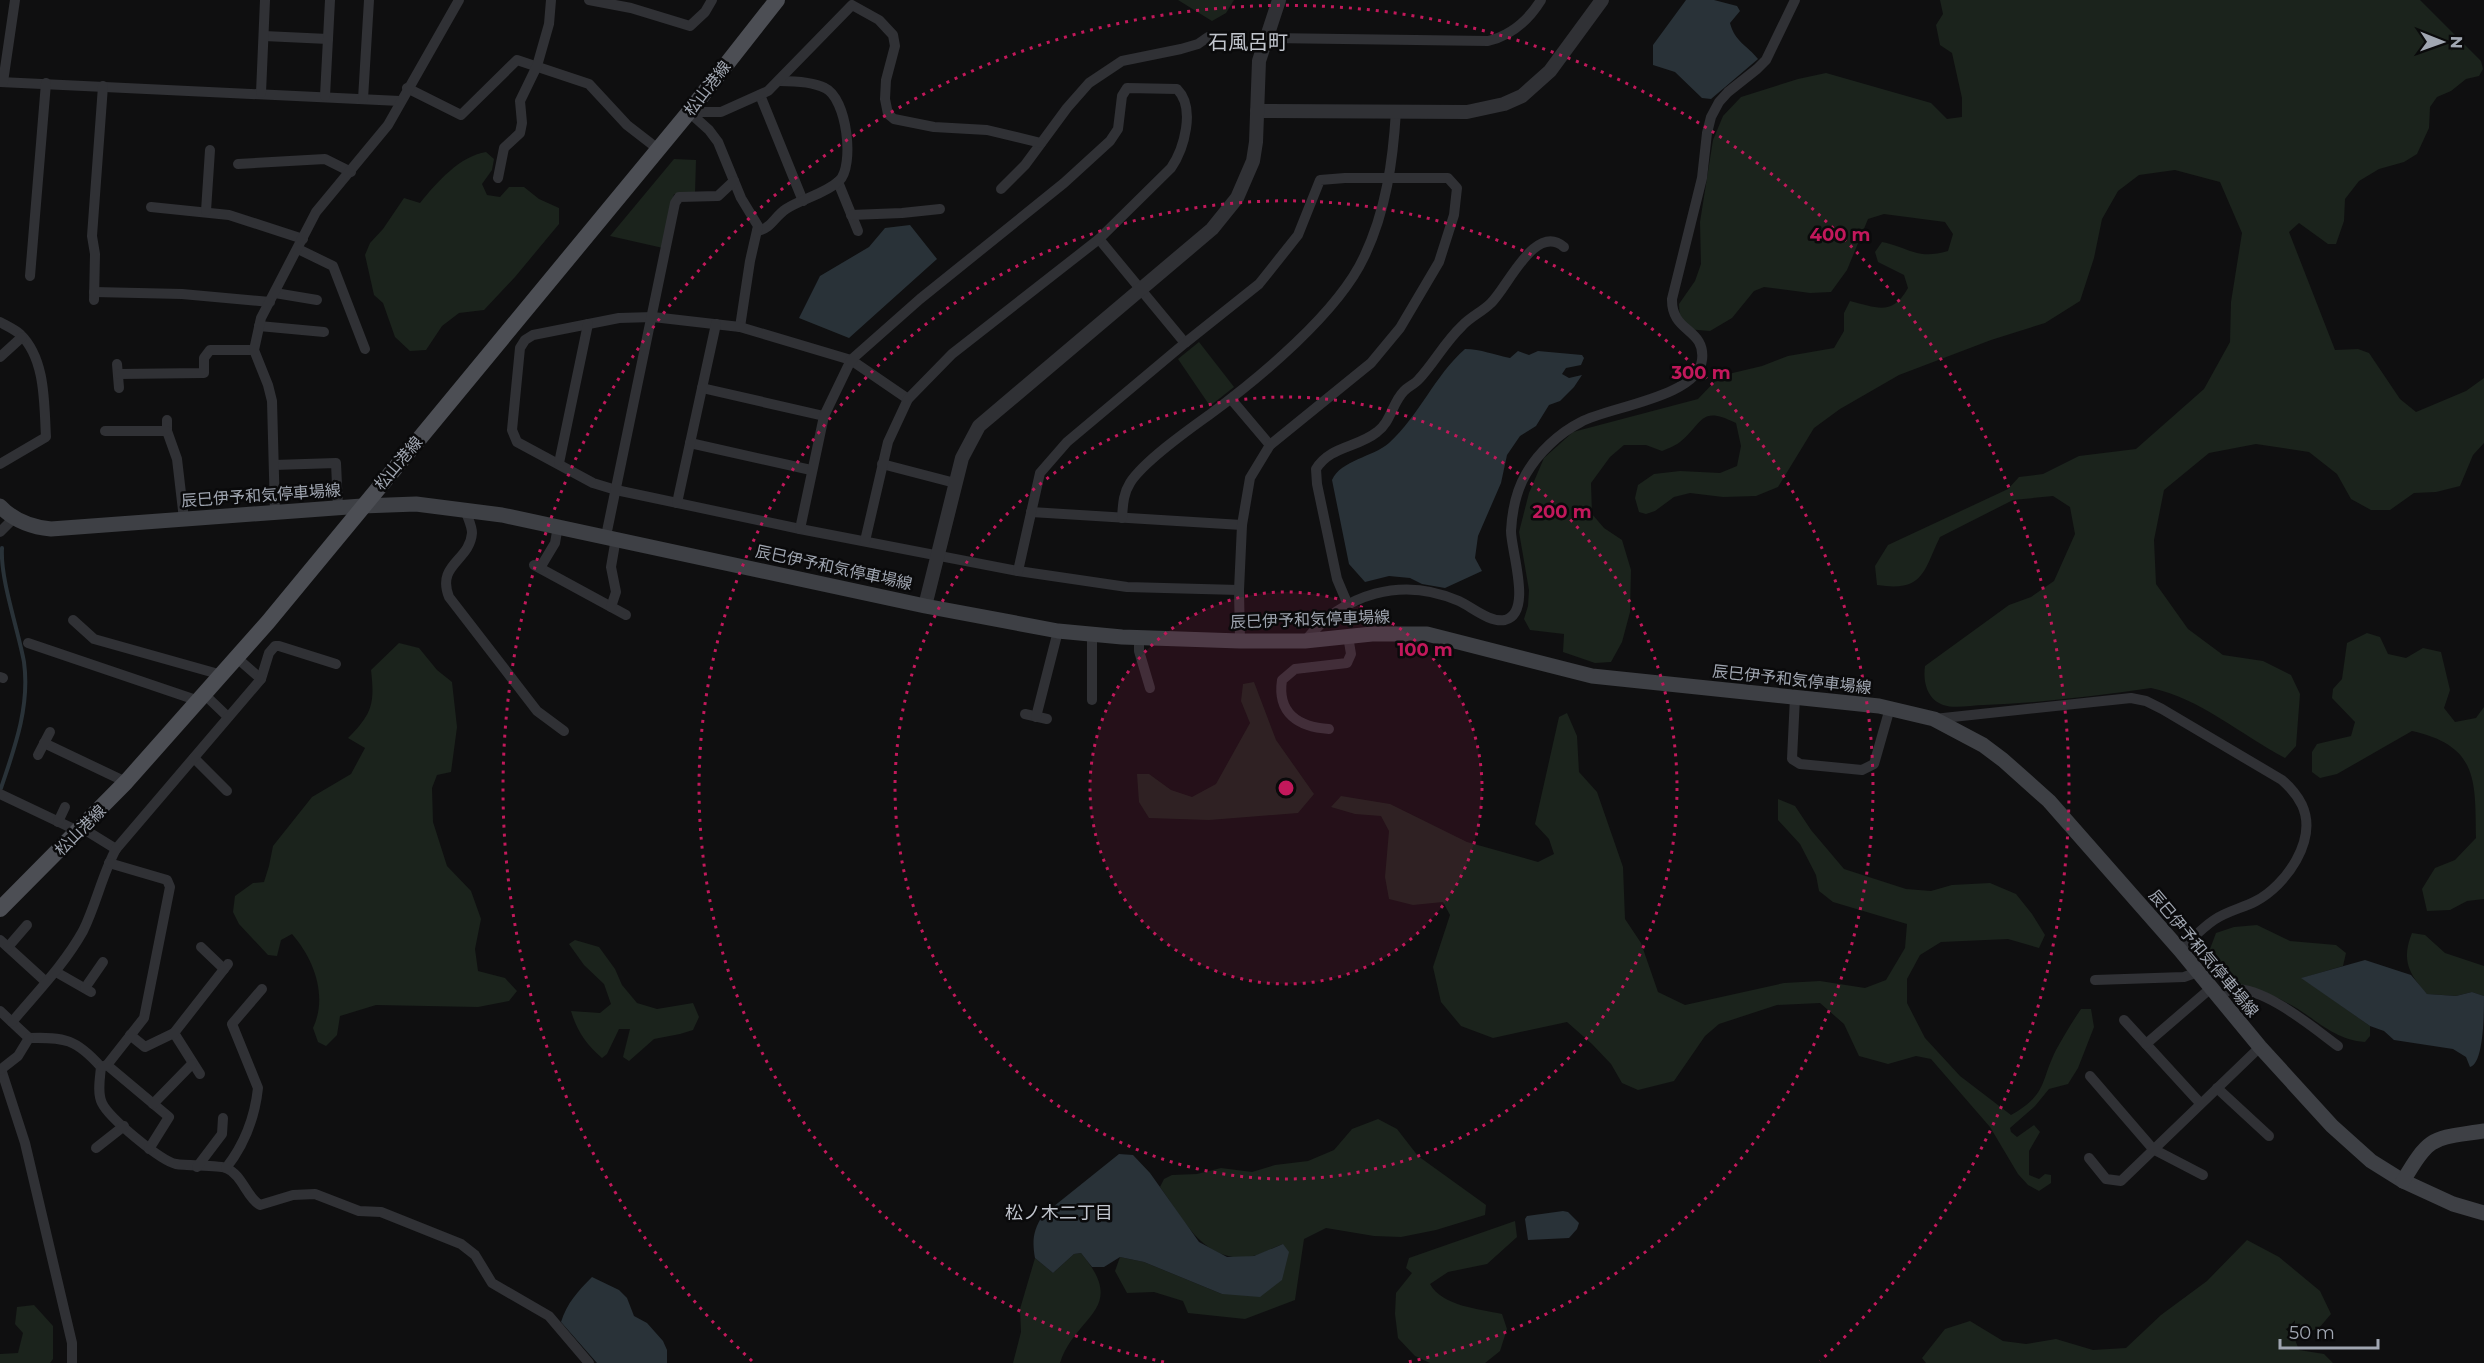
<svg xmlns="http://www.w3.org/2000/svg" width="2484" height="1363" viewBox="0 0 2484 1363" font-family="Montserrat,'Noto Sans JP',sans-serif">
  <rect width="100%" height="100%" fill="#0f0f10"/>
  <g fill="#1b231c">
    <polygon points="1178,0 1234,0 1226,13 1212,21"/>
    <path d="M1940,0h480l61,61 2,8 -4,7 -13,3 -15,12 -14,6 -7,10 -1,21 -12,26 -13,8 -25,7 -20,12 -14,18 -1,22 -8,23h-8l-29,-21 -10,9 46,118 23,-1 11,4 31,46 16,13 50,-21 18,-13v65l-11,12 -13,31 -24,6 -22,1 -24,17h-19l-20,-11 -14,-25 -28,-22 -53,-8 -47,9 -45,37 -10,50 2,44 32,45 35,26 40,6 28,14 9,19 -4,52 -11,12c-44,-23 -85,-60 -134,-70 -56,8 -111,15 -167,17 -12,0 -29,4 -41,0 -17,-6 -20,-25 -18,-39l84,-61 22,-8 23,-16 21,-47 -5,-27 -17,-11 -40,4 -73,37c-17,35 -16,55 -63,48l-2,-19 13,-21 120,-56 11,-12 24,-3 36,-18 57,-7 68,-60 26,-47 1,-40 11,-69 -22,-51 -45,-12 -36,5 -21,16 -16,28 -8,39 -14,43 -35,22 -54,17 -92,35 -59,34 -26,19 -36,59 -22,9 -33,1 -33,-4 -16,4 -19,14 -9,3 -7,-2 -4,-14 3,-13 16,-11 26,-3 40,2 17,-7 4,-20 -5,-23c-36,-18 -32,-1 -56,19 -5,4 -13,7 -18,9l-16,-6h-22l-14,12 -19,26 1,31 12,14 18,12 9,30 -1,42 -8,30 -11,20 -16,1 -32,-11 1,-18 -34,-4 -6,-11 4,-13 1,-16 -10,-58 10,-39 15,-35 29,-26 125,-33 22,-23 42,-10 26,-10 46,-8 10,-17v-18l6,-12c28,7 42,15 58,-13l-4,-13 -26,-13 -3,-10 7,-10c28,6 35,18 66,9l5,-17 -8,-12 -61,-8 -16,5 -21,51 -16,22 -21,1 -46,-6 -10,4 -22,27 -22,13 -24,-2 -6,-6 -1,-19 16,-23 6,-17 -1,-42 13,-82 10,-24 18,-19 57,-18 28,-6 105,30 16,16 15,-2v-19l-10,-45 -12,-8 -4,-20 7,-11z"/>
    <path d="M486,152l8,7 -2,11 -10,14 5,11 13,2 9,-10h15l15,12 20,9v16l-44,53 -31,33 -25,3 -17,13 -16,24 -16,1 -15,-14 -12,-34 -9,-8 -9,-40 5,-12 13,-14 21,-31 16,5c17,-21 40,-47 66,-51z"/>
    <polygon points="674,159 696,160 695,194 674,194 663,248 610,236"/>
    <polygon points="1199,342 1234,387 1210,406 1178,359"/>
    <path d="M2367,633l13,4 8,17 18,4 17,-10 18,4 9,38 -6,18 11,14 21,-4 8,-11v192l-17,2 -17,9 -23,1 -5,-22 13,-21 20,-8 21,-22c-1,-57 3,-92 -64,-107l-75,43 -17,4 -8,-6v-20l5,-8 34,-8 4,-14 -23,-24 1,-9 9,-10 5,-36z"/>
    <path d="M399,643l20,5 18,22 15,12 5,45 -6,45 -14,3 -5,13 1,34 14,44 24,25 10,28 -6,30 3,22 27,7 12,13 -8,10 -31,6 -102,-2 -36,11 -3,19 -11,11 -8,-4 -5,-14c15,-32 1,-69 -21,-94l-11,6 -4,16 -9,-1 -29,-31 -6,-12 2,-16 18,-13 11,-1 5,-16 4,-20 39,-49 39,-23 14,-26 -17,-10c24,-24 27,-34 23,-68z"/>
    <polygon points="1254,682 1276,740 1314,794 1298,813 1209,820 1149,818 1139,802 1137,774 1149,774 1171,790 1192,797 1216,784 1250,723 1241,701 1243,684"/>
    <path d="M1567,713l10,23 2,36 18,20 26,75 2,52 16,24 17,49 27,13 99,-22 36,-2 45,7 21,-8 19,-32 2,-24 -74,-22 -14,-11 -3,-16 -16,-31 -22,-24v-21l17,7 16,24 33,39 62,20 25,2 21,-6 38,-2 26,11 16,20 13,21 -6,13 -31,-9 -67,3 -21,13 -13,24v24l18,35 35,38 51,39c37,-21 29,-33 45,-65 8,-14 16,-28 25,-41h10l3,18 -16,41 -10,16 -19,5 -14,17 -25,22 1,4 6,5 17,-12 6,7 -11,19v24l10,4 6,-5 6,1v8l-12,8 -11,-6 -10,-11 -28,-47 -59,-68 -15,-3 -28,8 -29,-8 -15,-32 -24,-21 -43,2 -58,19 -14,12 -31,45 -36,9 -16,-7 -11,-19 -19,-20 -25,-22 -74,16 -32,-12 -20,-24 -8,-35 17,-52 -7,-13 -30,3 -24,-6 -4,-22 4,-46 -8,-15 -26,-2 -24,-7 10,-11 49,8 77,38 71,20 16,-8 -5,-15 -14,-15 24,-107z"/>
    <path d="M2257,925l33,16 46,4 10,8 -3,13 -41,12 68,48v10l-5,6c-28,-2 -44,-18 -67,-33 -23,-13 -44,-24 -71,-26l-17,-20v-14l6,-16 18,-6z"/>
    <path d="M2412,933l13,2 20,18 39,13v30l-12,-4 -16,4 -29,-2c-18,-20 -26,-34 -15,-61z"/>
    <path d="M575,940l24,7 16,22 7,16 15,18 20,6 36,-6 6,14 -6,13 -13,4 -26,5 -25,22 -6,-4 7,-28h-11l-12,25 -5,4c-16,-14 -25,-27 -31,-47l29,2 11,-9 -7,-20 -20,-19 -15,-21z"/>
    <path d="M1378,1119l19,10 21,27 68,49 -1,10 -49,15 -35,7 -27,-1 -48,-8 -22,11 -9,61 -50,19 -57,-6 -5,-12 -29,-9 -27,1 -12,-22 5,-14 24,5 78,32 61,-50c-9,3 -20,10 -30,12 -48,10 -69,-36 -93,-69l4,-8 8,-4 25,-1 24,-6 31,4 23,-7 33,-4 26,-11 18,-21z"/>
    <path d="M1515,1221l2,16 -30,27 -39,8 -18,12c12,22 49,25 72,30l5,15 -7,22 -15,12h-55l-15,-7 -17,-18 -3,-24 1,-21 16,-20 -6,-5 3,-10z"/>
    <polygon points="2247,1240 2279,1257 2320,1291 2331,1314 2319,1328 2294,1337 2299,1350 2324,1354 2333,1363 1926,1363 1922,1358 1945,1329 1970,1321 2003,1341 2026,1344 2056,1339 2093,1350 2126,1348 2161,1315 2207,1281"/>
    <path d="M1081,1253c48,57 -5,61 -21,110h-47l8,-31 -1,-23 15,-51 18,15 21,-19z"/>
    <polygon points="34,1305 53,1326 53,1359 50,1363 0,1363 0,1354 18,1353 23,1333 15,1324 17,1307"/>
  </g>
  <g fill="#293238">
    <path d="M1686,0h28l23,6 3,5 -10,12c5,19 17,22 28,36l-47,40 -9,-1 -27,-26 -22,-7v-20z"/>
    <polygon points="910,225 937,259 849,338 799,318 820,276 869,247 885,228"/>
    <path d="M1465,349c16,0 29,6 45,9l8,-7 11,4 9,-4 44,4 2,3 -3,7 -15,3 -4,6 7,4 13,-3 -8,12 -14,14 -11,4 -13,21 -16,10 -13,19 -6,28 -23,53 -3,22 7,13 -37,17 -23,-4 -12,-6 -21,-2 -24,6 -16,-18 -17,-84c9,-20 41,-23 57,-37 30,-27 46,-68 76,-94z"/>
    <path d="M2365,960l46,15 16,19 29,2 16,-4 12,4c0,16 0,68 -14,71l-4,-10 -13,-8 -59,-9 -10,-9 -14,-5 -69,-48z"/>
    <path d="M1119,1154l14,1 17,18 49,69 28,15 27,-1 29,-12 6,8 -7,28 -22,17 -38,-3 -78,-32 -24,-5 -16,10h-12l-11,-14 -7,1 -21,19 -18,-15c-3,-17 -2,-28 8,-43z"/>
    <polygon points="1563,1211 1568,1212 1579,1223 1577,1229 1569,1238 1528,1240 1525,1219 1527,1216"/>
    <path d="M592,1277l27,13 8,8 7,18 13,7 16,18 4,9v13h-70l-36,-41c6,-19 17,-31 31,-45z"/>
  </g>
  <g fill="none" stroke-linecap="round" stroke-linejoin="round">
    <path stroke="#293238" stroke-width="4" d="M1,788c14,-41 29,-82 23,-126 -6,-33 -24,-83 -22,-114"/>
    <g stroke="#303135" stroke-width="10">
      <polyline points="589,0 631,8 690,26 705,12 712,0"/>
      <polyline points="264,36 328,39"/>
      <path d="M1265,38l223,3c24,-6 40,-20 53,-41"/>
      <polyline points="0,82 400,101"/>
      <polyline points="3,82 15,0"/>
      <polyline points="407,88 461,115 517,60 589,84 627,125 658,149"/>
      <polyline points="261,93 265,0"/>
      <polyline points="760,95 803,201"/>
      <polyline points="325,96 330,0"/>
      <polyline points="363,99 369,0"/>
      <polyline points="238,164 325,159 351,172"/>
      <polyline points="498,178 504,148 520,133 522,123 520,101 537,66 549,24 551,0"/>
      <polyline points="838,182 858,231"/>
      <polyline points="1001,189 1025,165 1067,108 1089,83 1122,61 1181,49 1198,44 1208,37"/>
      <polyline points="151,207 229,215 303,239"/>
      <polyline points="206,211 210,150"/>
      <polyline points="851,215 902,213 940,209"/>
      <path d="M757,231c14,-2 18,-15 29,-22 15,-10 39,-15 53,-28 16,-15 8,-83 -14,-93 -12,-6 -32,-7 -45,-7"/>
      <polyline points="1099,239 1185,343"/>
      <polyline points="298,249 333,266 365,349"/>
      <polyline points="30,276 46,83"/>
      <polyline points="94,292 182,294 270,302"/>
      <polyline points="275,293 317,300"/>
      <polyline points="94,300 95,254 92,236 103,86"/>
      <path d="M0,322c7,4 14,7 20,12 26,25 24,70 26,103l-46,27"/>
      <polyline points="259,326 324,332"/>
      <polyline points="740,327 750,261 758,226 741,198 718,142 709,130 689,112 721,112 768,91 852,5 879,20 893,35 895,46 886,80 885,99 888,114 894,119 934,127 987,130 1041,143"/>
      <polyline points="0,357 22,337"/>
      <polyline points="117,364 119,388"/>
      <polyline points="119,374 204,373 204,358 210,350 254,350"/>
      <polyline points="702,388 824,416"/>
      <polyline points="908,399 851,360 740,327 653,317 619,318 533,335 525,340 520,348 512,430 517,442 593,483 616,490 800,529 1018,571 1127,587 1239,590"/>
      <polyline points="1231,399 1270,445"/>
      <polyline points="167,420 167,431 177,459 184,519"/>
      <polyline points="105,431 167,431"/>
      <polyline points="690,443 811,470"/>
      <polyline points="559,463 588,324"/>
      <polyline points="882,464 955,483"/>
      <polyline points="274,465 336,463 338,507"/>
      <polyline points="677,503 716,324"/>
      <path d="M465,509c2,8 7,16 7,24 -2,28 -36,31 -23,64l88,114 27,20"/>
      <polyline points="275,512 272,401 268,385 254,350 261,318 316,212 388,125 459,0"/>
      <polyline points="1031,512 1242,525"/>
      <path d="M1122,518c1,-13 1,-24 8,-35 13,-21 58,-53 79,-68 50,-37 129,-102 155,-158 22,-46 29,-96 32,-146"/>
      <path d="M800,529l24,-113 27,-56 69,-61 144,-116 46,-42 8,-12 4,-33 5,-8 50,1c19,19 7,60 -6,79l-72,71 -147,115 -44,45 -20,43 -23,99"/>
      <polyline points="0,532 14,518"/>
      <polyline points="606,536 675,203 679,197 718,196 734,181"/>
      <polyline points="534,565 626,615"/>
      <polyline points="540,568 555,543 558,526"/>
      <polyline points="1018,571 1040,473 1067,442 1185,343 1259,284 1298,235 1320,180 1345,178 1448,178 1457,188 1454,215 1439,262 1400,328 1371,363 1270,445 1250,478 1242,525 1239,590 1240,641"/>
      <path d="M1348,605l-11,-26 -20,-95 -1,-15c14,-23 41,-21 61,-37 14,-10 15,-29 27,-41 5,-5 11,-7 15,-12 15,-16 26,-37 43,-53 8,-9 20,-14 29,-23 17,-16 44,-81 73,-56"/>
      <polyline points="611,607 616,592 611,567 616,538"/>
      <polyline points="73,620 94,639 222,675"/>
      <polyline points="1092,635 1092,700"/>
      <polyline points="1139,637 1139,651 1150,688"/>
      <path d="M1305,641c39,-48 97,-65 154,-40 13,6 31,22 46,19 28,-7 6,-69 6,-89 1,-19 5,-40 15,-57 12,-21 33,-41 55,-52 27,-15 117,-25 121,-62 4,-32 -31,-27 -30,-61l30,-121 5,-45 4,-16 8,-15 9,-10 29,-23 9,-9 29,-60"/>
      <polyline points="28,643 199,701"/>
      <polyline points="237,658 261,679"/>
      <polyline points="0,677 3,678"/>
      <polyline points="205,695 228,717"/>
      <polyline points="1795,697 1792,759 1800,764 1862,770 1874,764 1890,708"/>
      <polyline points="1025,714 1047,719"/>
      <polyline points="1036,717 1058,631"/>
      <path d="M1934,719l197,-21 15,3 16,8 120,71c8,7 15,15 20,25 16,35 -16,80 -46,96 -13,7 -29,10 -42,19 -12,8 -23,20 -34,30"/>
      <path d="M1329,729c-31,-2 -52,-16 -47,-49l13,-11 52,-6 4,-9 -3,-18"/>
      <polyline points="44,743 126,782"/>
      <polyline points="38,755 50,732"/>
      <polyline points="194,758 227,791"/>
      <polyline points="0,794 78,831"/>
      <polyline points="58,822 65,807"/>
      <polyline points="82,828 116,849"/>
      <polyline points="0,940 45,981"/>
      <polyline points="8,947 27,925"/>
      <polyline points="201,947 224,969"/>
      <polyline points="56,972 91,992"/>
      <polyline points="2095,980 2184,977 2198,972"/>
      <polyline points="85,988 103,962"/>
      <path d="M2219,997l11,-8c34,-3 81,37 108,57"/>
      <path d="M0,1011l29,27c36,-1 47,1 72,29 -1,11 -4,26 1,36 7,15 59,58 74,61 11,2 44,1 50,4 17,7 20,29 34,37l33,-10 22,-1 44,17 22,1 80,32 14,11 17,28 57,33 40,47"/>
      <polyline points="2124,1020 2200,1103"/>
      <path d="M12,1022c25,-30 52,-57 71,-91 13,-26 19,-56 33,-82l145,-170 8,-26 6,-7h4l57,18"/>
      <polyline points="174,1033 200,1074"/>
      <polyline points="130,1035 145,1047 174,1033 228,964"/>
      <polyline points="2146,1044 2211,988"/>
      <polyline points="107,1065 169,1117 149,1149"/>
      <polyline points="101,1067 107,1065 144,1018 170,887 167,880 109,863"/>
      <polyline points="1,1069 25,1143 72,1343 72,1363"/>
      <polyline points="0,1070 18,1056 29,1038"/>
      <polyline points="2090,1076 2153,1149 2203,1175"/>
      <polyline points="2217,1088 2269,1136"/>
      <polyline points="153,1104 192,1064"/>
      <polyline points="96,1148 124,1126"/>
      <polyline points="2089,1158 2106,1179 2121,1181 2260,1047"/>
      <polyline points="197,1167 222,1134 223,1118"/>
      <path d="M226,1168c18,-23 29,-52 32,-80l-26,-64 30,-35"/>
    </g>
    <g stroke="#303135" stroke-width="14">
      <polyline points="1257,111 1467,112 1504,104 1522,96 1550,71 1602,0"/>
      <polyline points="925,606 962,458 979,426 1212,229 1237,198 1253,161 1256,142 1259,61 1279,0"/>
    </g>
    <g stroke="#3e4045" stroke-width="15">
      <path d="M0,506c14,15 31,21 51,23l311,-23 54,-2 86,11 423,91 133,25 64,6 118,4h65l67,-7h55l165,42 287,30 55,13 49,26 20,15 46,41 131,149 80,97 72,79 39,35 32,20 50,23 31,9"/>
      <path d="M2403,1181c28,-47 29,-42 81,-50"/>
    </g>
    <polyline stroke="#4c4e54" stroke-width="16" points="0,909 126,782 268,622 689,112 777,0"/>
  </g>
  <circle cx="1286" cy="788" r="196" fill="#c2185b" fill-opacity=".12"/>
  <g fill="none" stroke="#c2185b" stroke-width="3" stroke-dasharray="3 6">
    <circle cx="1286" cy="788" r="196"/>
    <circle cx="1286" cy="788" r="391"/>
    <path d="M1164 1362A587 587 0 1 1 1408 1362"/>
    <path d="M752 1361A783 783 0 1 1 1820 1361"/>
  </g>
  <g text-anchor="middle" stroke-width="5" stroke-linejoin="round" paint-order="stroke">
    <g font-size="16" fill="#a0a6b1" stroke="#0a0a0b">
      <text transform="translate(707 88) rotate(-52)" y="6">松山港線</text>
      <text transform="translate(398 463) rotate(-50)" y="6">松山港線</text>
      <text transform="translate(261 495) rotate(-4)" y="6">辰巳伊予和気停車場線</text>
      <text transform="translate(834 567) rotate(12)" y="6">辰巳伊予和気停車場線</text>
      <text transform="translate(1310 619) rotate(-2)" y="6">辰巳伊予和気停車場線</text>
      <text transform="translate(1792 679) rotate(6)" y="6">辰巳伊予和気停車場線</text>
      <text transform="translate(80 830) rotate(-45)" y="6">松山港線</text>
      <text transform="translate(2204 953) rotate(50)" y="6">辰巳伊予和気停車場線</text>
    </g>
    <g font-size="18" fill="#c1c5cd" stroke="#0a0a0b">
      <text x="1059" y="1219">松ノ木二丁目</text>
    </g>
    <g font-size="20" fill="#c1c5cd" stroke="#0a0a0b">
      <text x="1248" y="49">石風呂町</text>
    </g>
  </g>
  <circle cx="1286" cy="788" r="9" fill="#c2185b" stroke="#0a0a0b" stroke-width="3"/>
  <g font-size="18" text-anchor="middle" font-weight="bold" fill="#c2185b" stroke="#0a0a0b" stroke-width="5" stroke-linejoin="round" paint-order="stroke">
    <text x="1840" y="241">400 m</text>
    <text x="1701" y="379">300 m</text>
    <text x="1562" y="518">200 m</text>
    <text x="1425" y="656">100 m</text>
  </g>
  <g transform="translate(2442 42) rotate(91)" stroke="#0a0a0b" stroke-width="4.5" paint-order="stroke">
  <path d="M0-4.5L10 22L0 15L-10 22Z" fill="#a0a6b1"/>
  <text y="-9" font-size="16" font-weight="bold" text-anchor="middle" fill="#a0a6b1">N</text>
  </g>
  <path d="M2280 1339v9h98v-9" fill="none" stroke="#a0a6b1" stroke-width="3"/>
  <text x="2289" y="1339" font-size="18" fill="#a0a6b1" stroke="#0a0a0b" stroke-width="4.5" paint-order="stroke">50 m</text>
</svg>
